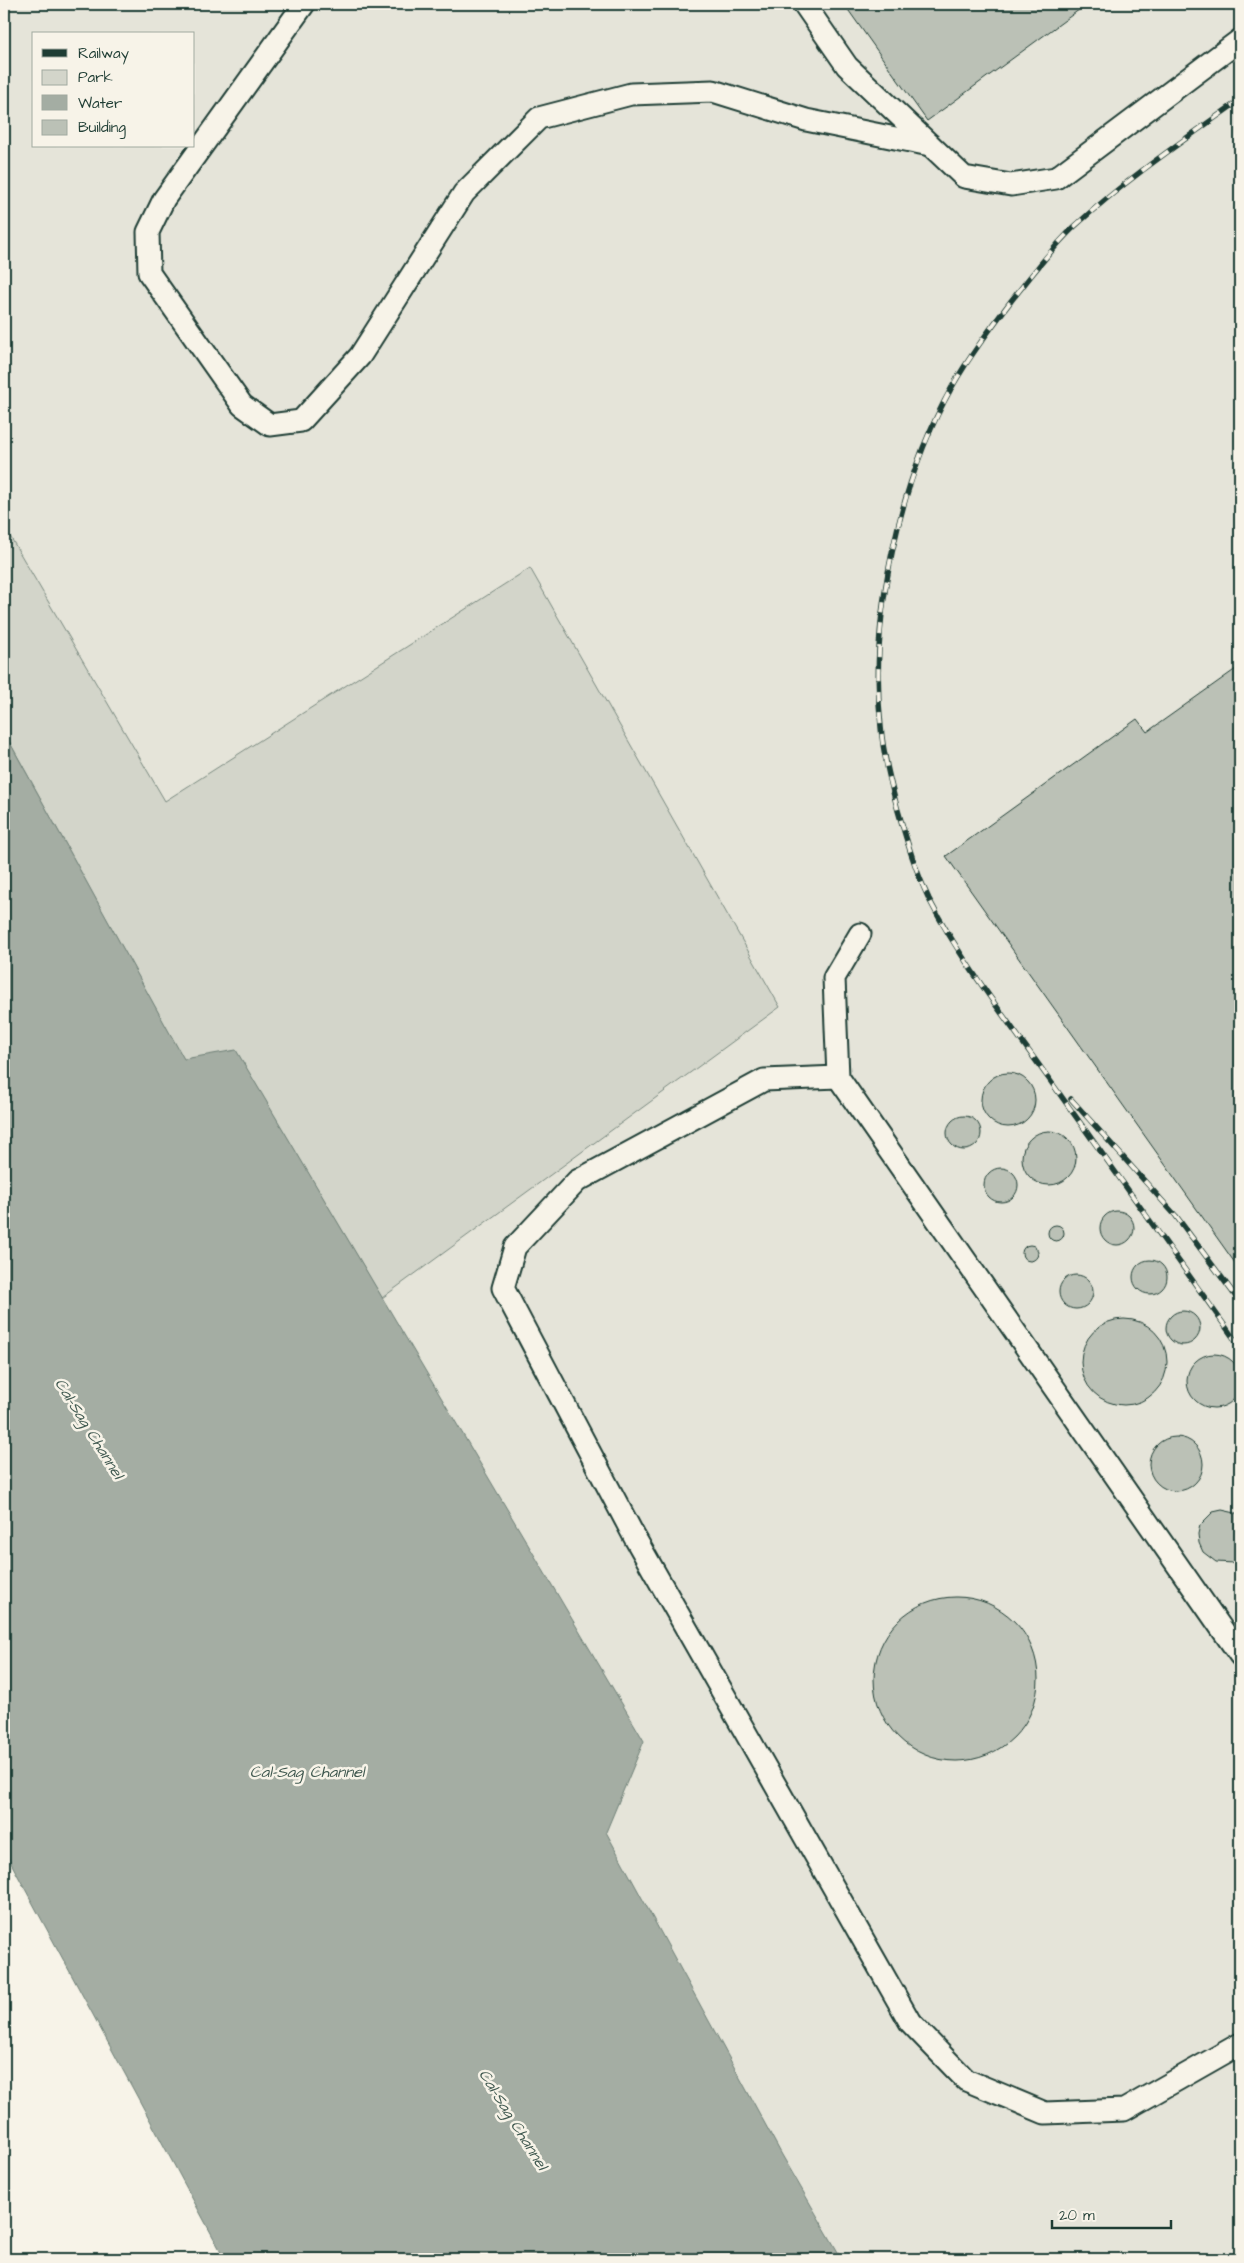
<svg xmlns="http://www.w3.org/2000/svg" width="1244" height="2263" viewBox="0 0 1244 2263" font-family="'Architects Daughter',sans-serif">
  <rect width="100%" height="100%" fill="#f7f3e8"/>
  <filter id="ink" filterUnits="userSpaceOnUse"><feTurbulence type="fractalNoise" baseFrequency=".02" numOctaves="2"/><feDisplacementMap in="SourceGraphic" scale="10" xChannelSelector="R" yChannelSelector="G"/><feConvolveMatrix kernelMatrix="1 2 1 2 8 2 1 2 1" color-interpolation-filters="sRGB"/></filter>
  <g filter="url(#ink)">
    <path fill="#e5e4d9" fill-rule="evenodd" d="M13,4h1227v2255h-398l-60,-104 -176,-323 38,-91 -408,-690 -52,9 -180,-328v-716zM34,34h160v112h-160z"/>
    <polygon fill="#d3d5ca" stroke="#79897f" points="4,526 165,801 530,568 780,1007 382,1298 236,1051 184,1060 4,732"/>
    <polygon fill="#a4ada3" stroke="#6f8077" points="4,732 184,1059 236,1050 644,1741 606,1832 782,2155 842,2259 225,2259 4,1850"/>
    <g fill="#bbc1b6" stroke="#1f3d34">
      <polygon points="844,4 1087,4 927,121"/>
      <polygon points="1240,666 1240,1270 946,856 1137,719 1147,732"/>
      <circle cx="1008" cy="1100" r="27"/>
      <circle cx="964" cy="1133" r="17"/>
      <circle cx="1049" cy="1158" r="27"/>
      <circle cx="1001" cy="1185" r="17"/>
      <circle cx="1117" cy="1228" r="17"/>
      <circle cx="1056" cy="1233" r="8"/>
      <circle cx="1030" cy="1253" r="8"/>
      <circle cx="1150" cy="1277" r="17"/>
      <circle cx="1076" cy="1292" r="17"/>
      <circle cx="1183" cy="1328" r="17"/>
      <circle cx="1124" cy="1362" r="43"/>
      <circle cx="1214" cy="1381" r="27"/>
      <circle cx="1176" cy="1464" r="27"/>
      <polygon points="1240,1438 1240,1469 1235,1451"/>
      <polygon points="1222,1510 1240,1514 1240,1559 1234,1563 1216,1562 1203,1552 1199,1543 1198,1534 1200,1525 1213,1512"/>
      <circle cx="956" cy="1679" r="82"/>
    </g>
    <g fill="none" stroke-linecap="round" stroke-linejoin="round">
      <g stroke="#1f3d34" stroke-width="25">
        <g id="service">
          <polyline points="304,4 164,199 148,232 149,273 242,405 270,425 301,421 360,356 464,193 539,118 631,94 713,91 806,120 930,145"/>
          <polyline points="804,4 847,66 964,177 1011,185 1056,178 1240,40"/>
          <polyline points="860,934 834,978 838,1077 1240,1655"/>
          <polyline points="838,1077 764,1080 577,1181 515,1247 503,1288 635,1538 910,2022 966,2080 1045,2113 1124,2110 1240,2044"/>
        </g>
      </g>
      <use href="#service" stroke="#f7f3e8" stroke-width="21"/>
      <g stroke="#1f3d34" stroke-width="5.5">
        <g id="rail">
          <path d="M1240,100c-56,40 -115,80 -166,127 -23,22 -43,49 -63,74 -21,28 -42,56 -59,86 -53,94 -83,233 -71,340 2,27 9,54 16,80 9,31 18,63 32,92 33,64 79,122 120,180 64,90 128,179 191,268"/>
          <polyline points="1071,1099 1176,1216 1240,1302"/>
        </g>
      </g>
      <use href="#rail" stroke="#f7f3e8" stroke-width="4" stroke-dasharray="11" stroke-linecap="butt"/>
    </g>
  </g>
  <g text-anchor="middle" stroke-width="5" stroke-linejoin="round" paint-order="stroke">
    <g font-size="16" font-style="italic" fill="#405950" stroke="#f7f3e8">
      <text transform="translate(90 1428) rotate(58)" y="6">Cal-Sag Channel</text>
      <text x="307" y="1777">Cal-Sag Channel</text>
      <text transform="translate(514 2119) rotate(58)" y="6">Cal-Sag Channel</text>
    </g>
  </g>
  <rect width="1244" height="2263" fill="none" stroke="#f7f3e8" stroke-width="20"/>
  <rect x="10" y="10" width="1224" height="2243" fill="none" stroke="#1f3d34" stroke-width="2" filter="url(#ink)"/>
  <rect x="32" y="32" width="162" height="115" fill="#f7f3e8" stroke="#a1aaa0"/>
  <rect x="42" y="49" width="25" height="8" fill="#1f3d34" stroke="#a1aaa0"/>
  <text x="78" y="58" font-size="15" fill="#1f3d34">Railway</text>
  <rect x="42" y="70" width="25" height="15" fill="#d3d5ca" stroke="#a1aaa0"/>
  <text x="78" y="82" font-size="15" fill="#1f3d34">Park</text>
  <rect x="42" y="95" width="25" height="15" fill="#a4ada3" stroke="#a1aaa0"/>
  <text x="78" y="108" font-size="15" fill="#1f3d34">Water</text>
  <rect x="42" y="120" width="25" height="15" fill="#bbc1b6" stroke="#a1aaa0"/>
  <text x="78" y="132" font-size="15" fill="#1f3d34">Building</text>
  <path d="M1052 2220v8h119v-8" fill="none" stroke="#1f3d34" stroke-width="2.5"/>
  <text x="1059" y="2220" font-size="15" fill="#1f3d34" stroke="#f7f3e8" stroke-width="4" paint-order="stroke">20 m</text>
</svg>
